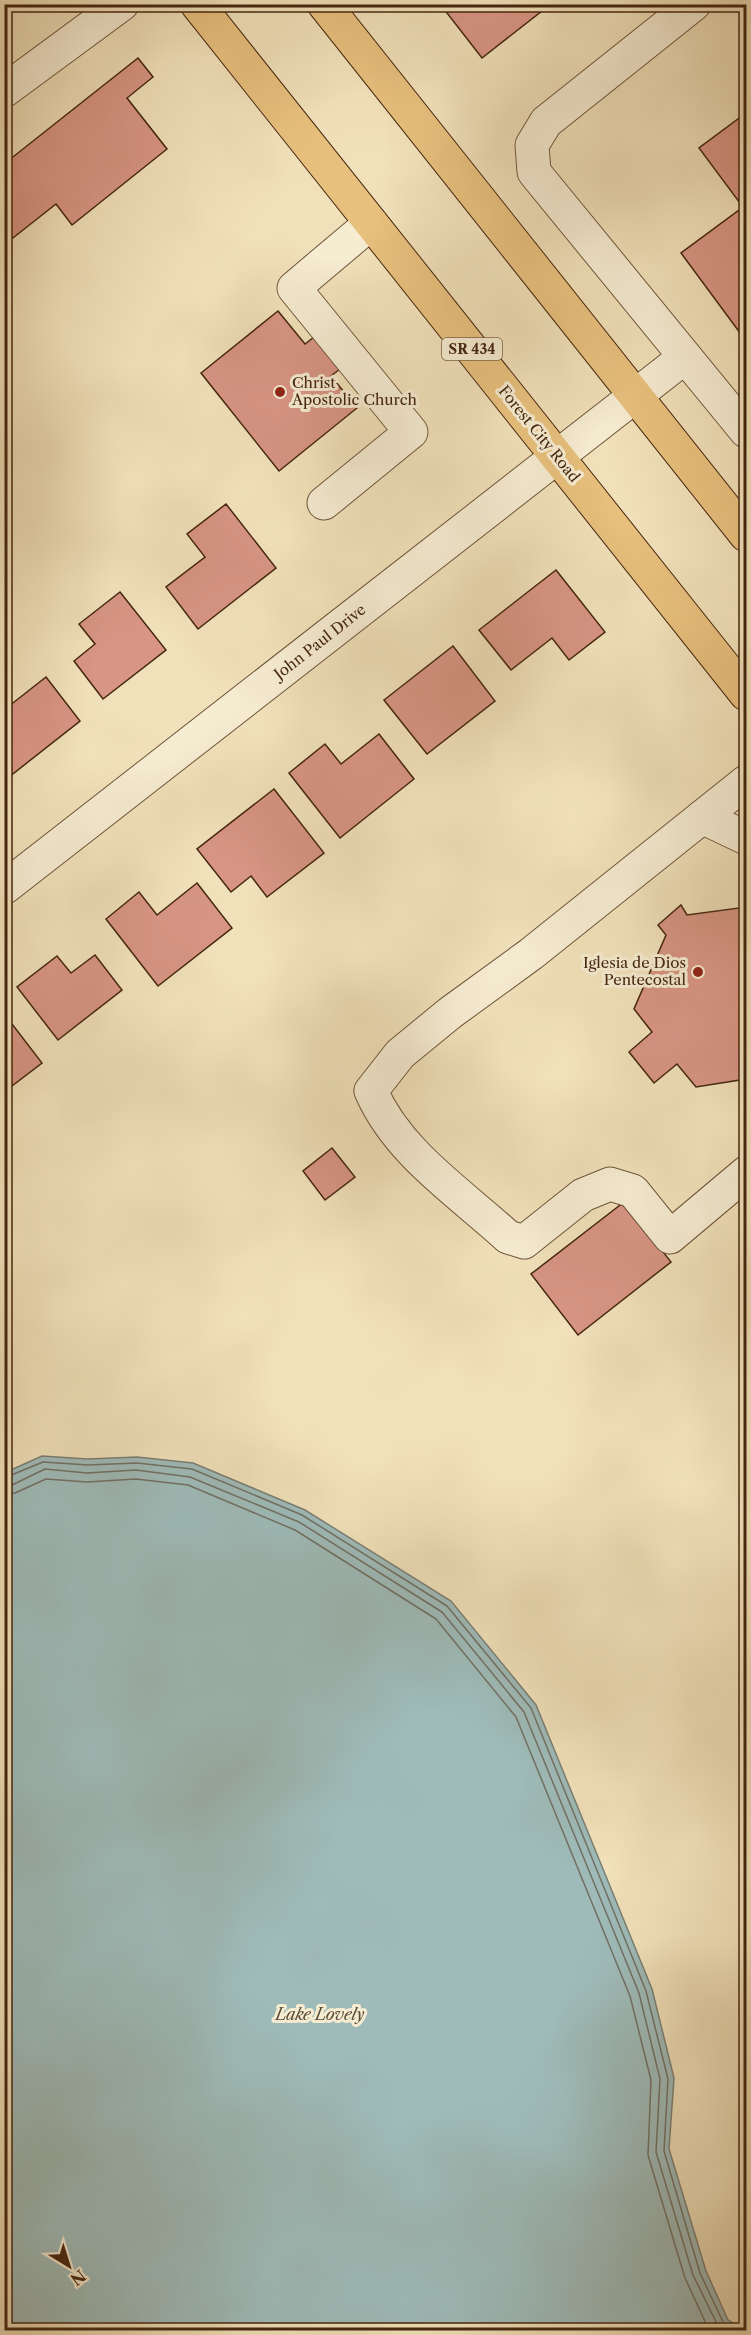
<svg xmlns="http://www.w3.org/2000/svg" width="751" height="2335" viewBox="0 0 751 2335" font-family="'Libre Caslon Text',serif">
  <rect width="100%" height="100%" fill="#f1e1ba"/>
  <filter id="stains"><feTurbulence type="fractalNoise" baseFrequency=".00333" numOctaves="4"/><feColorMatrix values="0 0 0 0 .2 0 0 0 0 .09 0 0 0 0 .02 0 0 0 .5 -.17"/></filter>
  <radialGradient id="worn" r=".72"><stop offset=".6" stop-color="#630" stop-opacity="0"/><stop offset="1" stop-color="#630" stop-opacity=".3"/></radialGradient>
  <polygon fill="#9ebbb9" stroke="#7a7f75" stroke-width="1.5" points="42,1456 88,1459 137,1457 193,1463 305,1510 451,1601 536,1705 652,1989 674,2078 669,2149 706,2271 728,2320 744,2330 5,2330 4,1473"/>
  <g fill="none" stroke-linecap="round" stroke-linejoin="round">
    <g stroke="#717064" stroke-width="1.5">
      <polyline points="4,1478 43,1462 88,1465 137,1463 192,1469 302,1515 447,1606 531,1708 646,1991 668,2079 664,2151 700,2273 723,2322 733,2330"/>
      <polyline points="4,1486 12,1485 45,1469 87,1473 136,1470 190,1477 299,1522 442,1612 524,1712 639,1993 660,2079 656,2152 693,2275 720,2330"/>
      <polyline points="4,1495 15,1493 46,1479 87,1482 136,1479 188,1485 295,1530 436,1619 516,1717 630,1996 651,2080 648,2155 685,2278 709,2330"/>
    </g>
  </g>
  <g fill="#d89584" stroke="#44260f" stroke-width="1.5">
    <polygon points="440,4 545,4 547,7 482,58"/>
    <polygon points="138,58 153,77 127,98 167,149 72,225 56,204 4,245 4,164"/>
    <polygon points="746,113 746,341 681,253 743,207 699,148"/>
    <polygon points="278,311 305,344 314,337 340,369 331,376 357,408 279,471 201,373"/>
    <polygon points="226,504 276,568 198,629 166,587 205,557 187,534"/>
    <polygon points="556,570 605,632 569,660 552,638 511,670 479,630"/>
    <polygon points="120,592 166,650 103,699 74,661 95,644 79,624"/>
    <polygon points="453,646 495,701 427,754 384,700"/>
    <polygon points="46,677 80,721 9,777 4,772 4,710"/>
    <polygon points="379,734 414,779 340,838 289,773 325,744 341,764"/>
    <polygon points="274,789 324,853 267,897 251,876 231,892 197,849"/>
    <polygon points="197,883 232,928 158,986 106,919 139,892 157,915"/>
    <polygon points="681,905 687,915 746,907 746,1079 696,1087 677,1064 654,1083 629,1052 652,1032 634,1009 666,935 658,925"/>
    <polygon points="95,955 122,990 58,1040 17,987 57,956 71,973"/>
    <polygon points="12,1024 42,1063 4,1092 4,1030"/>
    <polygon points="332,1148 355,1177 325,1200 303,1171"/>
    <polygon points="624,1202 671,1262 578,1335 531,1274"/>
  </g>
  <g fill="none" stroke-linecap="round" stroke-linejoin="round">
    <g stroke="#6f553a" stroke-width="35">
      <g id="minor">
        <polyline points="694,4 546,122 532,145 534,172 746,431"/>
        <polyline points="4,91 122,4"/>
        <polyline points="324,503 411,432 294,288 371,223"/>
        <path d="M746,782l-215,172 -81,59 -50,41 -29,37c27,62 88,101 137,146l16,5 59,-47 27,-11 23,7 37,46 76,-64"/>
        <polyline points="702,817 746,838"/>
        <polyline points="4,888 685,357"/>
      </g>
    </g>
    <g stroke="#44260f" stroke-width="35">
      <g id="major">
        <polyline points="197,4 746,694"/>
        <polyline points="324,4 746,535"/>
      </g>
    </g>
    <use href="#minor" stroke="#f6ecd2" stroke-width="33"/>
    <use href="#major" stroke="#e8c07d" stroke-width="33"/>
  </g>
  <g fill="#8f2418" stroke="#f6ecd2" stroke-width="2">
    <circle cx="280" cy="392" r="6"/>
    <circle cx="698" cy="972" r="6"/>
  </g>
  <g text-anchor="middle" stroke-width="6" stroke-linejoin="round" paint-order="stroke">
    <rect fill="#f6ecd2" stroke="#79614a" stroke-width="1.5" x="442" y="338" width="60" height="22" rx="4.5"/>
    <g font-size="14" font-weight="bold" fill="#44260f">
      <text x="472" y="354">SR 434</text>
    </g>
    <g font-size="15" fill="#44260f" stroke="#f6ecd2" text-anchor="start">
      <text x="292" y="388">Christ<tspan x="292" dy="17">Apostolic Church</tspan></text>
      <text x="686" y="968" text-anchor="end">Iglesia de Dios<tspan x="686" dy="17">Pentecostal</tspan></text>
    </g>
    <g font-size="15" fill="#44260f" stroke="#f6ecd2">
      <text transform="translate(539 434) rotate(51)" y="5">Forest City Road</text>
      <text transform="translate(320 642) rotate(-38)" y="5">John Paul Drive</text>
    </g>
    <g font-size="16" font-style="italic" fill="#5a4b3a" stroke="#f6ecd2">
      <text x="320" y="2020">Lake Lovely</text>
    </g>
  </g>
  <rect width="751" height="2335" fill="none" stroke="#f1e1ba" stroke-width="24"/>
  <rect x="6" y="6" width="739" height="2323" fill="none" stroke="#44260f" stroke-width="3"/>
  <rect x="12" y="12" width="727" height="2311" fill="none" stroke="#44260f" stroke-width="1.5"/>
  <g transform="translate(69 2266) rotate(142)" stroke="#f6ecd2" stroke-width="4.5" paint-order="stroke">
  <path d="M0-4.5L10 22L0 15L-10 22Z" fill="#44260f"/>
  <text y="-9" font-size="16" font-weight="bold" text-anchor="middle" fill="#44260f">N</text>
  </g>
  <rect width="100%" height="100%" filter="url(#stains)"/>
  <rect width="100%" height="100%" fill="url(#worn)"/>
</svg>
